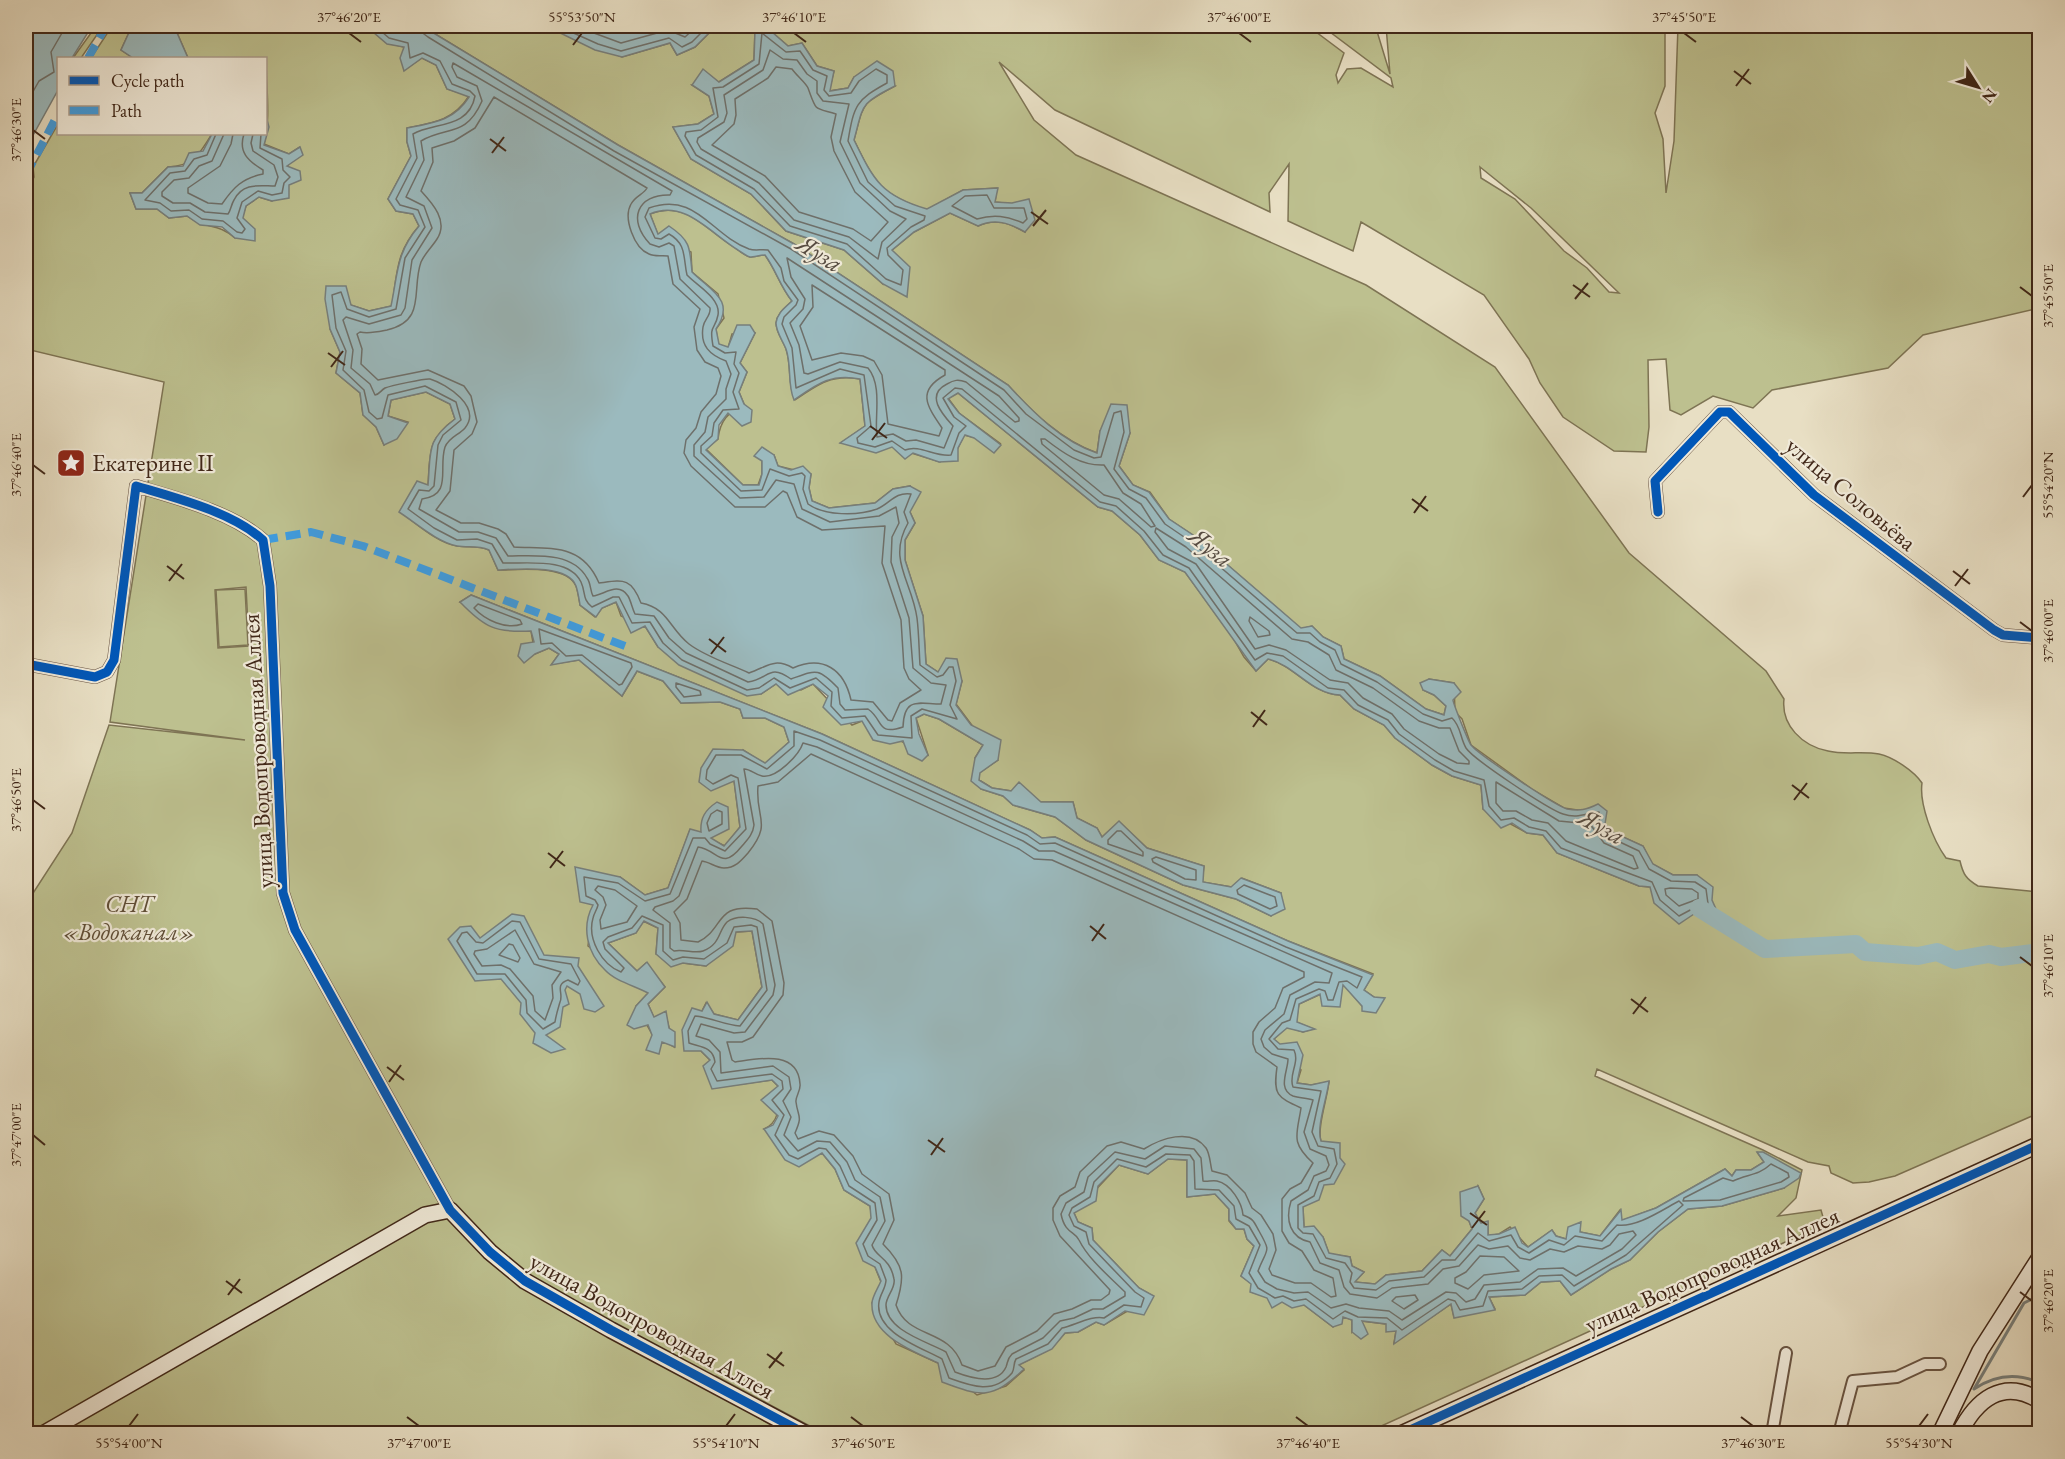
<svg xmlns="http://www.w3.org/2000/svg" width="2065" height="1459" viewBox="0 0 2065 1459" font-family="'EB Garamond',serif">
  <rect width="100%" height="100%" fill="#e8dfc4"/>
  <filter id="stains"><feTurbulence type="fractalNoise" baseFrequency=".00333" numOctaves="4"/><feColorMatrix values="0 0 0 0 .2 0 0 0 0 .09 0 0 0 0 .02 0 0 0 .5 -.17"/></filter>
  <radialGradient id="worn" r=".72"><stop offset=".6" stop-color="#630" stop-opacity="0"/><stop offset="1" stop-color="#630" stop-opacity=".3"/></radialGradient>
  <g fill="#bdc08f" stroke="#7e7454" stroke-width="1.5" fill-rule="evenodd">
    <polygon points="96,26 103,26 81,58 73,58"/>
    <polygon points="112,26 132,26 121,50 133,58 91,58"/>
    <path d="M174,26h192l21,17 17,4v23l18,-12 14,7 11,24 22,7c-15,24 -35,27 -62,32v14l4,14 -23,43 8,12 17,3 6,12c-23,26 -22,47 -27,80l-23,5 -18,-6 -21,24 10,23 -4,21 24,20 3,22 13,12 8,18 24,-23 -20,-6 3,-16 35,-8 24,12 5,15c-28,20 -25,35 -27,67l-28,26c16,11 37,31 57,34 12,2 20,-1 32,4l9,20c20,0 68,-6 78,16 2,5 3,13 4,19l15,12 7,-9 14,-6 5,14 24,10 13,21 103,47 15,-10 25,6 12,-6 39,41 10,-4 66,34 -12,-37 8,-4 15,5 44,26 -8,13 6,31 22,7 10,9 42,12 31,23 97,45 53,14 35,17 10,-23 -39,-15 -10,9 -30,-5 2,-16 -57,-18 -28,-26 -17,15 -5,-9 -20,-10 -4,-16h-32l-29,-11 -20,-3 -13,-8v-7l19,-13 -42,-56 6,-23 -24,-9 -12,-8 -3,-48 -18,-56v-20l10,-17 -5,-11v-26l-17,3 -18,14 -46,5 -17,-7 -3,-13 2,-14 -33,-8 -4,-11 -12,6v13l-4,11h-15l-37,-36 12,-10c2,-19 10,-26 26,-35l-5,-12 8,-20 -7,-9 15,-30 -23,1 -4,14 -10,-4 -2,-15 8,-11 -6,-24 -26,-22 -1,-20 -33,-17 -8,-21c38,-14 54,15 84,33 4,3 11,9 16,10 4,0 11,-2 15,-2 11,15 15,31 27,46 -6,6 -15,12 -16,22 0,9 7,18 10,26 6,18 1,34 9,51 23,-16 37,-26 65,-21l5,47 -24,17 51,4 48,15 18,-14 6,-13 37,9 -42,-31 -11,-15 10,-5 140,114 14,4 28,24 19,25 26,12 47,64 12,21 12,14 12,-12c27,7 43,35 72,36l14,14 30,16 11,13 37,27 20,11 29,9 2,24 44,24 16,2 14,18 82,33 11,1 58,34 13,-1 -24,-45h-24l-21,-11 -9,-18 -31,-14 -7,-8 -21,-13 -20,-3 -31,-18 -62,-45 -9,-26 -7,-7 -1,-29 -25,-4 -6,11 11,5 12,11 -2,9 -18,-6 -46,-33 -36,-17 -3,-13 -18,-9 -11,-11 -11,3 -108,-94 -24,-16 -19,-27 -17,-7 -14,-19 11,-33 -30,-2 -3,22c-36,-13 -64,-40 -89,-68l-214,-141 -176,-99 -196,-119h132l-4,2 72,29 48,-14 7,12 18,-8 21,-21h34l5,3 -1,31 -35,22 -27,3 17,11 5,18 -16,10 -25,3 18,32 60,35 35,37 58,19 39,34 8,-33 23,-19 36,-19 28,13c17,-8 31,-3 47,6l4,-32 -17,4 -17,-2 2,-14 -34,2 -36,20c-47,-15 -52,-27 -73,-70 10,-37 6,-36 41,-54l-41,-9 -6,11 -19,3 5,-20 -17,-5 -15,-23 -14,3 -23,-20h543l36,27 -8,22 2,8 9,-14 14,-1 32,19 -2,-9 -69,-52h51l3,2 14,46 -4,-48h279v60l-10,27 8,26 3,54 8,-52 4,-115h361v282l-116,27 -35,33 -116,22 -19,18 -40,-12 -32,19 -11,-5 -4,-51 -18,1 1,67 -3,25 -32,-1 -51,-34 -23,-34 -11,-24 -45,-64 -123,-73 -8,29 -65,-30 1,-57 -20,29 1,19 -215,-102 -56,-48 35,58 42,35 290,130 129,82 134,186 137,118 18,28c-3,26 18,47 44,52 16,4 35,0 51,3 14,3 35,17 43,29 -3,21 11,57 24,75l14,3c3,13 6,18 18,25l61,6v221l-144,63 -26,6 -16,1 -22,-10 -2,-7 -21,-4 -211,-93 -2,7 168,74 39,20 -6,28 -18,18 43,-6 4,14 -459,209h-543l-107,-57 -7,12 67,40 18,5h-768v-529l46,-71 37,-108 136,15 -135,-18 54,-340 -138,-33v-156l8,-16 -1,-10 25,-43v10h154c-14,21 -16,31 -44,33l-26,26h-12l6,16h21l12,9 18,-2c19,14 30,6 48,22l11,-32 13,-9 13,4 15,-34 13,-20 -11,7 -25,-10c7,-24 2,-59 2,-86h-78zM1480,167l51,41 88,85 -10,-1 -22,-24 -23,-17 -49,-52 -34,-21zM246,587l3,59 -31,2 -3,-58zM471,595l351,139 208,96 12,8 13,-1 233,104 85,33 -9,16 10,7 -12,9 -19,-22 -44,20 -3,18 17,7 -10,3 -16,-5 -13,12 27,31 -4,13 14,2 18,-3c-2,17 -12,46 -8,59l-18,66 1,21 19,9 6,17 21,3 2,9 12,6 -10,10 21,2 11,-9 36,-4 20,-21 8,6 22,-27 -3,-8 9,-35 6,13 -9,14 6,11 7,-2v14l11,-2 11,-7 18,20 24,-17 4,6 10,3 14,-16v9l20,4 20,-26 1,11 35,-13 69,-39 7,7 4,-6h15l13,-8 -7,-10 27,36 -62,18 -34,3 -30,23 -28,28 -19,9 -40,26 -11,-14 -19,1 -16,13 -36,2 6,12 -41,8 -3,-13 -57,39 2,-12 -10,-7 -25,-3 -9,11v-12l-9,-4 -10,11 -29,-22 -22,-3 -31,-10 1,-8 -11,-8 13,-30 -7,-7 -3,-10h-8l-7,-8v-12l-14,-15 -28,3v-37l-19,-1 -20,15 -29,-9 -45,48 4,9 14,6 1,12 46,48 14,8 -49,29 -8,-3 -18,10 -13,1 -14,16 -33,16 6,5 -18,16 -29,9 -39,-32 -42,-19 -24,-41 9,-21 -6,-15 -18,-24 15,-25 -2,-12 -26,-16 -9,-21 -13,-16 -58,-24c18,-8 14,-26 14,-43l-6,-6 -59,8 -3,-28 -9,-9 1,-40 4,-8 8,11 24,6 24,-33 -10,-56 -16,1 -30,34 -23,-3 -27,-9 2,-26 -15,-7 -7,12 -28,10 29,28 9,-8 19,24 -17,17 6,14 11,-6 9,35 -22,-13 -16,-28 12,-13 -60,-47 5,-41 27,-28 25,18 23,-7 22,-58 35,16 15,-19 -6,-47 9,-30 22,14 24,-22 -5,-15 -19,-9h-22l-3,-9 -20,-7 -39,1 -18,-22 -26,-10 -15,25 -43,-36 -27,4 7,-10 -10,-6 -14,6 -4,-23 -71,-29z"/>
    <polygon points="245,589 248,645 219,647 216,590"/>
  </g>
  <g fill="#9bbabe" stroke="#777f7c" stroke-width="1.5">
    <polygon points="26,26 92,26 72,58 58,58 58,90 26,148"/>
    <polygon points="132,26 151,29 149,26 174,26 188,58 133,58 121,50"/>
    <path d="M366,26h56l196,119 176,99 214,141c25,27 53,56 89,68l3,-22 11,-27 16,1 3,28 -11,33 14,19 16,7 20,27 24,16 108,93 11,-2 11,11 18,9 3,13 36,17 46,33 18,6 2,-9 -12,-11 -11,-5 -3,-7 9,-4 25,4 7,9 -8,8c0,3 16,43 18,45 8,10 85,61 96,64 13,2 19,1 31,-5l9,7 -2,13 7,8 31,14 10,18 20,11h24l16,12 -1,13 9,20 -13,1 -14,-7 -15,10 -25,-21 -4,-16 -11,-1 -82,-33 -14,-18 -16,-2 -15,-10 -11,5 -18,-19 -2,-24 -29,-9 -20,-11 -37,-27 -11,-13 -30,-16 -14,-14c-29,-1 -45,-30 -72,-36l-12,12 -71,-99 -26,-12 -19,-25 -28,-24 -14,-4 -140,-114 -10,6 11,14 42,32 -7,8 -20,-15 -9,-3 -7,13v13l-19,1 -26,-9 -8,6 -13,-12 -16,6 -36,-10 25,-17 -5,-47c-29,-6 -43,5 -66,21 -7,-16 -2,-34 -8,-51 -3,-8 -10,-17 -10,-26 1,-10 10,-16 16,-22 -12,-15 -16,-31 -27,-46 -4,0 -11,2 -15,2 -4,-1 -9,-5 -12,-7 -28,-17 -53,-51 -88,-36l8,20 11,-8c21,14 21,21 23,46 19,19 44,28 24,57l3,15 9,3 9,-22h13l5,8 -15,30 7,9 -8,20 5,12 8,6 -1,12 -9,4 -14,-13 -9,12 -1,14 -12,11 37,35h16l3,-11v-13l-8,-5 8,-9 12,8 4,11 13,4 12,-4 8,8 -2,14 3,13 17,7 46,-5 18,-14 17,-3 11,6 -11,20 5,11 -10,17v20l18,56 3,48 12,8 8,-14 11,1 5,22 -6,24 15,20 30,15 -3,20 -18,13 -1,7 13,8 19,3 8,-9 22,20h32l4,16 20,10 5,9 17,-16 28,27 57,18 -1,16 28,5 10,-9 40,15 4,16 -14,7 -35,-17 -53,-14 -97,-45 -31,-23 -42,-12 -10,-9 -22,-7 -10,-8 4,-23 8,-13 -44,-26 -15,-5 -8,4 3,16 9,21 -6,6 -14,-7 -5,-13 -13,3 -17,-4 -11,-19 -21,4 -18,-18 5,-11 -15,-12 -25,11 -12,-11 -15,10 -14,2 -68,-31 -21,-18 -13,-21 -14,7 -15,-31 -14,6 -6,9 -16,-12c-1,-6 -2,-13 -4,-19 -8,-22 -58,-17 -78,-16l-9,-20c-12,-5 -21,-2 -32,-4 -20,-4 -41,-23 -58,-34l18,-31 11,4c3,-35 -2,-44 27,-66l-5,-15 -24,-12 -35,8 -3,16 20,7 -11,16 -13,6 -8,-18 -13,-12 -3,-22 -24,-20 4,-21 -10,-23 -5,-30 1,-13h20l5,19 18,6 22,-5c7,-33 5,-53 28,-80l-6,-12 -17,-3 -8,-12 23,-43 -4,-14v-14c26,-5 47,-7 62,-31l-22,-8 -11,-24 -14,-7 -18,13 -4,-13 4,-11 -17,-3z"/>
    <polygon points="554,26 716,26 695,47 677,55 670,43 622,57 595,50 550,28"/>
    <path d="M750,26h15l23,20 14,-3 15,23 17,5 -4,20 18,-3 6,-11 23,-16 16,10 2,15c-35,18 -31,17 -41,54 20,41 28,56 73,69l36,-19 35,-2 -3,14 17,1 17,-4 6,21 -10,12c-16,-9 -30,-14 -47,-6l-28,-13 -36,19 -22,18 18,17 -3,30 -24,-13 -39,-34 -58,-19 -35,-37 -60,-35 -18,-32 25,-3 16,-10 -5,-18 -17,-11 11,-16 16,13 35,-22 1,-30z"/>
    <polygon points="266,116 269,127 264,145 289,154 300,147 303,155 287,166 300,171 301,180 289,185 289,198 272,201 259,197 246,206 243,218 255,229 255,241 235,238 222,227 200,225 187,216 169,218 157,209 136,209 130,193 142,193 168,167 183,166 189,153 203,151 212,134 266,134"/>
    <path d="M471,595l351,139 208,96 12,8 13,-1 233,104 85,34 -9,15 10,7 11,1 -9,15 -14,-2v-5l-19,-21 -3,22 -18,-1 -2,-12 -21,10 -2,18 18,7 -12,3 -16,-4 -13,11 6,5 17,-2 6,13 -6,28 14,2 18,-4c-2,17 -13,47 -8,60l19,2v15l5,6 -11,20 -10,1 -5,15 -16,7 1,20 10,-1 9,11 6,16 21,4 2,9 12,6 -9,10 20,2 11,-9 36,-4 20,-21 8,6 22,-27 -3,-8 -8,-5 -1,-24 18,-6 6,13 -9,14 6,10 7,-2v14l11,-1 16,-7 7,16 6,4 24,-17 4,6 10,3 2,-12 13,-5 -1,10 20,4 21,-26 1,10 34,-12 69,-39 7,7 4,-6h15l13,-8 -7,-10h6l38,21 -2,5 -15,10 -62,18 -34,3 -30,23 -28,28 -19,9 -40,26 -11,-14 -19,1 -16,13 -36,2 6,13 -41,8 -3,-14 -57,40 2,-13 -10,1v-8l-24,-3 6,13 -7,5 -9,-7v-12l-9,-3 -1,7 -9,3 -29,-22 -12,3 -10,-6 -10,6 -5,-10 -17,-6 1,-8 -10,-8 13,-30 -7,-7 -3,-10h-8l-7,-9v-11l-14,-15 -28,3v-37l-19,-1 -20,15 -29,-9 -21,21 -2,15 -22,12 4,9 14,6 1,12 46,48 15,8 -10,19 -19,-4 -21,14 -8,-3 -18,10 -13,1 -13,16 -33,16 5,4c-32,31 -42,28 -82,13l-4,-19c-23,-11 -68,-27 -66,-60 0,-6 6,-15 9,-22l-6,-14 -12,-6 -7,-18 15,-25 -1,-12 -26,-16 -9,-21 -13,-16 -23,14 -14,-7 -21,-31 9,-4 5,-9 -17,-16 17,-14 -6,-6 -60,9 -9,-23 7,-6 -9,-9h-17l-2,-21 10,-22 10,3 5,-9 7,12 24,6 24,-33 -10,-56 -16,1 -3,14 -27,20 -23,-3 -12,4 -15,-13 2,-26 -14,-7 -8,12 -28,10 29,28 10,-9 18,25 -17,17 6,13 12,-6 3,17 6,4v15l-13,-5 -3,12 -13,-4 6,-15 -4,-10 -14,4 -7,-4 9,-19 12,-13c-13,-7 -33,-12 -43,-23 -18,-17 -24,-43 -12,-65l-13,-3 -5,-35 45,10 25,18 23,-7 22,-59 11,3c-1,-14 4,-22 16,-30l11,5 1,22 -18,9 13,8 16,-19 -6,-46 -23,10 -12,-9 2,-14 12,-19 30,1 22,13 24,-21 -5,-15 -19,-9h-22l-3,-9 -20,-7 -39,1 -18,-22 -26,-10 -15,25 -43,-36 -28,5 8,-11 -10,-6 -14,6 -11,9 -6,-7 3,-12 13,-2 -3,-11c-36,2 -47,-4 -71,-29z"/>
    <polygon points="512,914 524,916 544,955 579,958 578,966 604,1006 595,1012 584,1009 580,994 567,986 565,990 569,1004 563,1007 560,1027 546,1035 565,1049 551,1053 533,1043 535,1033 520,1014 521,1003 501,979 475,981 448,939 460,927 471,926 480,938"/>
  </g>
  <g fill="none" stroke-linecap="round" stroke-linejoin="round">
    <g stroke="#6e706b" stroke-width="1.5">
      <path d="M375,26l14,12 19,5 2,15 13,-5 17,8 12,23 18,7 5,5c-6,33 -41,26 -62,38l4,24 -21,41 4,6 18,5 7,17 -20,31 -9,51 -27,8 -22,-8 -6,-17 -9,3 4,33 10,23 -3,19 21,20 5,22 8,7 5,-1 6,-23 37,-9 31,16 5,18 -18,15 -5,10 -4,41 -5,5 -10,-1 -11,19 26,19 23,12 20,-1 15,5 11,19c23,1 66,-6 78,19 5,11 1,17 11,25l21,-10h6l13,26 18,-1 13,21 19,17 65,30 12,-2 15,-10 16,10 26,-10 16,14 -1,14 11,12 23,-2 13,19 34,3 -1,-22 11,-7 35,10 -7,-14 6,-24 -3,-14h-4l-6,8 -6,2 -17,-12c-1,-15 -1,-31 -3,-47 -5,-37 -30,-58 -9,-95l-4,-11 7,-18c-17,-2 -20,9 -34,15 -19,7 -53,7 -69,-5l-5,-15 2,-13 -3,-3 -13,3 -19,-7 -8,21 -21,1 -40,-38v-7l11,-10 2,-13 9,-13 16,-1 -6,-17 6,-19 -5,-9 2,-12 -11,1 -12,-7c-4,-23 2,-15 5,-31 3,-17 -22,-30 -31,-40 -4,-17 0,-31 -18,-41l-8,5 -6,-1 -10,-21 4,-9c47,-17 62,27 100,41 6,2 12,0 19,1l13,18 3,13 14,19 -2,5 -12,12 -2,7 10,24 4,40 44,-19 24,6 7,51 -14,12 1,5 17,4 17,-6 13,9c15,-6 29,7 46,5l8,-22 7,-7 -12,-9 -11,-19 12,-10 7,1 138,113 16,4 28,25 19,24 26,13 66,92 12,-7 16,3 45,32 16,2 14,15 30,15 11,14 36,26 19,11 30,9 5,26 12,14 13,-2 15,9 17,4 15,17 91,34 8,18 19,16 15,-8 15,3 -3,-22 -11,-7 -24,-1 -22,-12 -10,-18 -32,-15 -7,-10 -1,-14c-13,1 -21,7 -36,2 -15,-5 -90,-55 -97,-66 -6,-10 -5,-22 -14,-30l-10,3 -19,-7 -46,-32 -36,-18 -6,-14 -15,-8 -10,-9h-13l-107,-92 -25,-17 -19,-26 -17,-9 -15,-20 10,-37 -3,-21 -7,2 -13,44 -7,1 -20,-8 -48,-36 -22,-24 -213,-141 -177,-98 -186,-114 -8,-6 -1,-5"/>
      <polyline points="558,26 598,44 621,51 669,38 682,47 692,42 708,26"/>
      <polyline points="575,26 621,43 668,30 685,37 697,26"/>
      <path d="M762,33l24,19 14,-1 13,19 14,6 -3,14 5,6 22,-3 8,-12 17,-12 11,6v8c-31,17 -33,22 -39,58l20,41 27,24 30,10 -1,4 -13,7 -24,21 1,7 15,15 -2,15 -15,-6 -39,-35 -57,-18 -36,-37 -58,-34 -11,-19 1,-4 15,-2 17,-13 -5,-29 10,-1 36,-23z"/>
      <polygon points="770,50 783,59 797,60 807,74 817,81 817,93 823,101 849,104 840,142 860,183 890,211 906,219 882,242 878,259 849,237 794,220 759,183 701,149 697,142 698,138 724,122 727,113 724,95 763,70"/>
      <path d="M453,63l219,128 -2,4c-33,-1 -43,25 -20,49l9,3 10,-4 5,3 6,33 30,29c1,8 -6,11 -7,19 -3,19 7,28 23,34l5,13 -5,15v10l-18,18 -3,15 -11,13v11l46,42 24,-1 12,-17 18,4 8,25 28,13 49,-6 17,-9 3,16 -7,14 -1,25 18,56 4,50 18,15 15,2 -5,19c-22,0 -37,-8 -38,23 -27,9 -19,-7 -35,-18l-23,1 -5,-6 -2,-16c-20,-21 -22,-18 -47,-9 -23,-16 -21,0 -43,3l-62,-29 -17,-15 -15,-22 -19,-2c-3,-6 -4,-13 -7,-18 -10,-15 -24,-1 -35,0 -3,-5 -2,-13 -6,-18 -15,-27 -53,-22 -79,-22l-12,-18 -18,-6h-19l-40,-23 3,-10c31,-4 16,-30 23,-52 4,-10 14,-12 20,-19 17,-21 -18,-44 -35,-49 -4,-1 -40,7 -45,9 -5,3 -5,6 -10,7l-5,-11 -19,-16 2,-18 -10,-30 3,-3 23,7 32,-9 4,-7 7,-48 20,-32 -8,-22 -18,-9 18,-37 -3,-19c25,-15 45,-3 61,-40l-5,-15 -20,-9 -5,-10z"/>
      <path d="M776,67l16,2c4,6 14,14 16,19 9,24 5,19 28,26l-5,23 3,14 21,41 33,30 -17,19 -18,-12 -54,-17 -34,-36 -53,-31 22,-21 2,-9 -1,-16 33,-21z"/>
      <path d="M494,97l153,91c-3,6 -12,8 -16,16 -8,14 3,44 18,50 6,3 13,1 19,2l5,28 27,25 -6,18 3,23 8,12 13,6 3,8 -5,18 -15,18 -5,16 -10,12 -2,13 7,13 44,41h30l18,-16 4,2 10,24 25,13 63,-4 -3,37 19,57 3,48 5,11 12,11 -21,13 -8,18 -4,-1 -15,-18 -22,-2c-7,-31 -28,-45 -58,-32 -19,-11 -26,-1 -44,5 -19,-9 -43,-16 -60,-29 -20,-16 -21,-36 -48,-41 -10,-26 -18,-23 -42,-20 -17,-40 -48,-34 -85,-36l-8,-13 -8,-5 -19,-6h-18l-25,-13 14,-19 4,-41 18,-16 5,-12 -6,-26 -7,-10 -36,-16 -50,10 -17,-16 1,-15 -5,-15 3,-2c9,2 17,0 27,-2 40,-9 24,-40 34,-68 4,-9 11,-15 16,-23 12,-18 -5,-36 -16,-48l12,-29 -1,-14 22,-7 21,-13z"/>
      <polyline points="26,104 39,81 54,72 51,52 66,26"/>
      <polyline points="216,134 207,155 194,159 185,171 170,173 145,200 160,203 171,211 189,210 202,219 223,221 237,232 242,233 245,229 237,218 242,202 258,191 272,195 282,193 284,183 290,177 283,170 282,159 260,148 261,134"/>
      <path d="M224,134l-12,27 -13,5 -10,12 -15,2 -12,12v4l11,7h17l15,9 23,2c3,-4 3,-9 6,-14 9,-18 26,-14 41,-14l3,-9 -4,-12 -21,-14 -2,-8 2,-9"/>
      <path d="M233,134l-2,10 -11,22 -32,22v5l20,10 14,1c11,-16 20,-26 41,-30v-4c-15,-9 -25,-18 -19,-36"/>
      <path d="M987,195l7,13h30l3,11 -4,4c-16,-7 -29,-9 -46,-4l-25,-13 13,-10z"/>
      <path d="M787,258l212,138 20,22v3l-4,1 -49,-40c-8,-3 -12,-2 -19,2 -22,11 -5,30 6,42l-9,22 -28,-8 -10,1 -13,-7 -16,3c-3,-19 6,-51 -9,-69l-28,-6 -32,12 -4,-1 -5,-28 -9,-22 13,-14 2,-10 -14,-22z"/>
      <path d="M812,285l133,85v5c-29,16 -18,31 -3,53l-3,8 -51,-12 -6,-49 -8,-14 -11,-5 -22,-3 -29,7 -12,-34 13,-19z"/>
      <path d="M1041,439h4c18,14 36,27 59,26l19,28 18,11 14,22 -4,1 -32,-28 -15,-4 -62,-51z"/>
      <polygon points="1156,528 1186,547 1292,639 1308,642 1329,655 1336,670 1373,688 1419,721 1439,728 1450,728 1459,751 1469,761 1469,764 1457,763 1439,754 1404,729 1392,714 1363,698 1348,683 1330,680 1286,650 1269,645 1255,649 1196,564 1168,549 1155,532"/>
      <path d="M478,604l42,16 2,4c-16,6 -37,-4 -48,-16z"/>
      <polygon points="1250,617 1269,631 1270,635 1258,637 1249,621"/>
      <polygon points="539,629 631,663 632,667 622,684 619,685 582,655 566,656 552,643 541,644"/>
      <polygon points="676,683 700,691 701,695 684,697 676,687"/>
      <path d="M794,731l26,9 207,95 13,9 15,-1 231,104 76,30 -5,11 -10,-7 -8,1 -6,18h-5l-3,-9 -6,-2 -23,10 -6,21 -8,3 -13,16 9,10 16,1c6,13 -6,25 -1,37l28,4 -9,41 6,14 16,3 3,15 -7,14 -11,4 -5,14 -16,9v23l5,5 10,1 13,24 19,5 7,10 -2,9 4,6 22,2 13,-9 35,-4 18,-17h13l23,-27 11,8 22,-6 7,12 11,6 20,-13 15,5 11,-9 27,5 15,-16c19,3 45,-15 62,-24l4,4 -57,50 -52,31 -12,-11 -23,1 -17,13 -34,2 -5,15 -23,4 -5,-9 -7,-2 -46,31 -15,-12 -29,-1 -13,-6 -12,8 -27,-20 -12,2 -11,-5 -8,2 -17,-10 -9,-15 11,-28 -11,-19 -13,-7 -2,-13 -15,-16 -24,-1 -1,-28 -4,-6 -24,-1 -20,13 -29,-8 -23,23 -4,15 -18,11 -3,7 5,11 12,6 3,12 46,48 9,6 -3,9 -17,-2 -20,13c-11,-3 -29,7 -42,10l-14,16 -32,15c-3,5 -1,9 -4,14 -19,22 -41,13 -63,5l-7,-19c-19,-11 -68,-26 -63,-57 1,-8 7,-14 7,-22l-6,-16 -12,-8 -5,-12 14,-24 -2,-17 -26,-17 -9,-20 -14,-17 -7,-1 -21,11 -9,-4 -14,-20 9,-20 -12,-15 11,-11 -1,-8 -10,-7 -55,7 -6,-12 4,-7c-2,-16 -16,-15 -26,-19l-1,-12 7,-15c15,1 29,9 45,10l27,-36 -10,-63 -6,-2 -17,2 -7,16 -23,16 -21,-2 -10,3 -10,-9v-26l-21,-9 -10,12 -24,9 -5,5 2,7 19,19 -3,4c-19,-7 -34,-33 -28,-54 1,-5 4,-8 5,-13l-3,-5 -9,-4 -2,-19 34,6 27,18 25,-7 23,-56h12l5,6 15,7 21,-22 -8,-51 -7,-3 -18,9 -7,-5 1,-9 9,-15h25l26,14 27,-23z"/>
      <path d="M803,743l14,4 206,94 16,10h15l278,122 -3,10 -14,-1 -25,13 -6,19 -19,16 -4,9 3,8 8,7 16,5c0,12 -11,30 5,37 6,2 14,2 20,4l-9,32 6,17 16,7 3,9 -3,6 -12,5 -6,14 -17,11c-6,19 -1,37 19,41l10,21 19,7 5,17 6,7 27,4 15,-10 36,-4 15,-15 16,-3 19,-21 11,4 19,-3 12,12 10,2 20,-11 14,3 14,-6 24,3 8,-4 9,-11 14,-3 3,4 -14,14 -46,27 -13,-8 -25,1 -18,13 -36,3 -9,14 -9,3 -10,-9 -10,-1 -44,28 -13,-9 -30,-3 -13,-4 -15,4 -23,-16 -14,1 -17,-4 -12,-7 -7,-11c9,-24 14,-17 1,-40 -5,-9 -5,-12 -16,-16 -1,-12 -12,-31 -26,-34 -5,-1 -10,1 -14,0l-2,-23 -7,-9 -29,-3 -20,13 -30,-7 -27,25 -4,15 -18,11 -5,11c4,20 14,17 18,26 10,20 30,36 46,52v4l-22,13h-10l-19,9 -14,3 -17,17 -31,16c-5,5 -4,8 -6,13 -9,20 -38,10 -51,5l-9,-20c-17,-10 -60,-21 -60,-47 0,-9 10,-17 8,-26 -4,-22 -19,-22 -22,-34l13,-24 -5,-24 -25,-17 -8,-18 -17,-20 -13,-1 -19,10 -14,-16 7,-18 -8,-16 8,-12 -2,-12 -16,-11 -52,7 -1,-21 -11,-12 -13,-4 5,-12 33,9 11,-1 28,-37 2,-10 -12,-61c-8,-8 -27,-9 -36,-2 -9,9 -6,22 -24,29 -8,3 -19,-2 -29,0l-4,-3v-25l-17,-13 2,-3 18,-6 6,-5 19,-49c21,3 23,25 44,-1 6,-7 11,-12 12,-21l-10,-56c7,0 11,6 18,7 14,3 37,-21 41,-33z"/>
      <path d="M811,754l208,95 15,10 18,1 252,112v5l-21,11 -8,20 -16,14 -6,10v12l3,8 21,15c-4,28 0,30 24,41 -4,27 -11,34 12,55l-12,20 -11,6 -8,10v32l7,12 13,8 12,19 19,8 3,18 -5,1 -20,-14h-16l-23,-8 -3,-6 7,-19 -3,-16 -12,-19 -9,-7 -7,-15 -18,-18 -15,-4c-2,-8 -2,-17 -6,-23 -15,-21 -46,-9 -62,1l-23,-7 -14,4 -27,26 -5,15 -15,9 -7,12v12l7,16 50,54 -1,4 -8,6h-10l-19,9 -18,5 -17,17 -31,16 -11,19 -17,5 -16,-6c-13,-38 -54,-25 -66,-60 9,-28 9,-39 -13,-61l11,-24 -5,-26 -27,-20 -9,-18 -19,-21 -15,-4 -21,8 -3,-6c8,-18 3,-15 1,-31 -1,-5 5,-11 4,-18 -2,-35 -43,-25 -65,-22l-3,-2 -5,-18h15l11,-5 30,-42 1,-12 -12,-62 -15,-12c-43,-6 -32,20 -59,33l-17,-2 -1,-17 -6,-11 13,-13 15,-38c8,1 14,7 22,7 11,0 17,-7 24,-15 25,-31 7,-34 10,-67l20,-4z"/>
      <polygon points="1496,782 1559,821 1590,824 1604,843 1633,856 1638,868 1634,869 1566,841 1548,823 1532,820 1516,811 1503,811 1496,803"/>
      <polygon points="717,810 722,812 722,824 709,831 707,823 711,814"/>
      <polygon points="1117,831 1121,831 1143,852 1143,856 1108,844 1108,840"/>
      <polygon points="1156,857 1196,870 1196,880 1185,879 1153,862 1152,859"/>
      <polygon points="1244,885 1275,897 1277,906 1270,909 1238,894 1237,890"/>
      <polygon points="598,886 615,890 637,906 627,922 601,929 600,920 606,905 603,897 595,890"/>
      <polygon points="1670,888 1692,889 1698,893 1698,899 1679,906 1666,895 1665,889"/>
      <path d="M512,921l8,1 19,37 32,5 9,17 -2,4 -10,-5c-14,5 -4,13 -8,22 -2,7 -4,13 -5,20l-12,7 -16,-16 -1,-13 -21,-26h-28l-20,-33 5,-8 5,-1 9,10 7,1z"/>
      <polygon points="515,930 534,964 561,972 552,985 553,998 545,1020 535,1011 533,996 510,969 501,965 482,966 474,954 475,951 487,949"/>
      <polygon points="509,944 513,945 520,958 518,962 499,955"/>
      <path d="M1771,1164l17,9 1,4 -8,5 -61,18 -37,1 1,-3 39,-20 10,3c14,-7 25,-5 38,-17z"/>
      <polygon points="1480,1256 1504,1257 1519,1271 1484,1275 1468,1289 1455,1283 1455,1278 1466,1272"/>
      <polygon points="1415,1295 1418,1300 1404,1309 1392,1301 1396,1297"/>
    </g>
    <path stroke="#777f7c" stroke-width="3" d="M2040,1287l-8,12 -8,4 -50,86c21,-14 42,-17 66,-6"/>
    <polyline stroke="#9bbabe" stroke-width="18" points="1699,908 1765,949 1856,944 1865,952 1918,956 1937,952 1955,960 1989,954 2001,957 2040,952"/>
    <g stroke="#6a5543" stroke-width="14">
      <g id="street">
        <polyline points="1658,512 1655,481 1720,412 1729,412 1814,495 1994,630 2003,635 2040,638"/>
        <path d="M26,664l69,13 12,-5 7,-12 22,-174c40,12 96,26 127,54l7,46 13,307 12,37 155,280"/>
        <polyline points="1772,1434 1786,1353"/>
        <polyline points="1839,1434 1853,1381 1897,1377 1925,1364 1940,1364"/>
      </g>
    </g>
    <g stroke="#402718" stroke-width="18">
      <g id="secondary">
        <polyline points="43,1434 425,1215 450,1210 490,1252 525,1281 611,1330 806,1434"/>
        <polyline points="1401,1434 2040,1144"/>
        <polyline points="1940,1434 1980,1351 2040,1257"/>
        <path d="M1959,1434c17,-34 44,-57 81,-33"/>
      </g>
    </g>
    <use href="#street" stroke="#f0ead9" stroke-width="10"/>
    <use href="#secondary" stroke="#f0ead9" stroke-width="15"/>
    <g stroke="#3f9cdf" stroke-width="8" stroke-dasharray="15 8" stroke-linecap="butt">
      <polyline points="88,58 106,26"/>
      <polyline points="26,175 58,114"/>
      <polyline points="263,540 311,532 363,546 630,648"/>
    </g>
    <g stroke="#f0ead9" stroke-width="13">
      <g id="cycleway">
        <polyline points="1658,512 1655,481 1720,412 1729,412 1814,495 1994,630 2003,635 2040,638"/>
        <path d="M26,664l69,13 12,-5 7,-12 22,-174c40,12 96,26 127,54l7,46 13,307 12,37 155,280 40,42 35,29 86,49 195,104"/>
        <polyline points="1401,1434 2040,1144"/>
      </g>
    </g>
    <use href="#cycleway" stroke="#0057b8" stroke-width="9"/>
  </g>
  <path fill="none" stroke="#402718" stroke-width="2" d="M349,33l12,9M794,33l12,9M1239,33l12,9M1684,33l12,9M573,45l9,-12M1734,71l17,13M1736,86l13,-17M33,130l12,9M490,139l16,12M492,153l12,-16M1031,212l17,12M1033,226l13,-16M1573,285l17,12M2020,287l12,9M1575,299l13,-16M328,353l17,12M331,367l12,-16M870,426l17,12M872,440l13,-17M33,465l12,9M2023,497l9,-12M1412,499l16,12M1414,513l12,-17M167,566l17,13M1953,571l17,13M169,581l13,-17M1955,586l13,-17M2020,622l12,9M709,639l17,13M711,654l13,-17M1251,712l16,13M1253,727l12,-17M1792,785l17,13M33,800l12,9M1794,800l13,-17M548,853l17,13M550,868l13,-17M1090,926l16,13M1092,941l12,-17M2020,957l12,9M1631,999l17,13M1633,1014l13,-17M387,1067l17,13M389,1082l12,-17M33,1135l12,10M928,1140l17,12M931,1155l12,-17M1470,1213l17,12M1472,1228l13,-17M226,1281l16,12M2020,1292l12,9M228,1295l12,-16M767,1354l17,12M769,1368l13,-16M407,1417l12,9M851,1417l12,9M1296,1417l12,9M1741,1417l12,9M129,1426l9,-12M726,1426l9,-12M1919,1426l9,-12"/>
  <defs>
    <g id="sight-square" transform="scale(1.5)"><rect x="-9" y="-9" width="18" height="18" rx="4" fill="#8f2418" stroke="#f0ead9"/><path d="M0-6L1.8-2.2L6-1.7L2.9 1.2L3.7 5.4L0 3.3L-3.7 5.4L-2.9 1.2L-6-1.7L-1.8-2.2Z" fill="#fff"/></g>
  </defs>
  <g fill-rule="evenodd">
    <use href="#sight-square" x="71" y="463"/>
  </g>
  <g text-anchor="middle" stroke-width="4.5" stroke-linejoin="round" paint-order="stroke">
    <g font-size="24" fill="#402718" stroke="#f0ead9" text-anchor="start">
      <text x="92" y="471">Екатерине II</text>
    </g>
    <g font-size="24" fill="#402718" stroke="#f0ead9">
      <text transform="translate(1851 494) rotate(40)" y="8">улица Соловьёва</text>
      <text transform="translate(258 751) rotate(-93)" y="8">улица Водопроводная Аллея</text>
      <text transform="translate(1712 1270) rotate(-24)" y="8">улица Водопроводная Аллея</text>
      <text transform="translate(652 1326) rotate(29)" y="8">улица Водопроводная Аллея</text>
    </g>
    <g font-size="24" font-style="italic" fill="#5f4d36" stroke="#f0ead9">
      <text x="129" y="912">СНТ<tspan x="129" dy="28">«Водоканал»</tspan></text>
    </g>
    <g font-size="26" font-style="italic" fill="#574c42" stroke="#f0ead9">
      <text transform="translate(820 253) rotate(32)" y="9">Яуза</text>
      <text transform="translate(1211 547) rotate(39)" y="9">Яуза</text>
      <text transform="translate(1602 826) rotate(29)" y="9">Яуза</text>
    </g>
  </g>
  <rect width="2065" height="1459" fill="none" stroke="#e8dfc4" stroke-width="66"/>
  <rect x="57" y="57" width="210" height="78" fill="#f0ead9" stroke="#aa9c8c" stroke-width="1.5"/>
  <rect x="69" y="76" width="30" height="9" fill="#0057b8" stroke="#aa9c8c" stroke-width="1.5"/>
  <text x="111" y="87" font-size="18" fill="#402718">Cycle path</text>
  <rect x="69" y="106" width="30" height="9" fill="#3f9cdf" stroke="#aa9c8c" stroke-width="1.5"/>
  <text x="111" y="117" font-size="18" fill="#402718">Path</text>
  <g transform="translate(1978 87) rotate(127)" stroke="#f0ead9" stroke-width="4.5" paint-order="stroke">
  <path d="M0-4.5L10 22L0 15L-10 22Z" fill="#402718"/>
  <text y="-9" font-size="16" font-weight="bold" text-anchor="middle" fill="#402718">N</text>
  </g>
  <rect x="33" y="33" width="1999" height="1393" fill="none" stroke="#402718" stroke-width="2"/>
  <g font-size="15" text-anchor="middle" fill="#402718">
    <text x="349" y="22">37°46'20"E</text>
    <text x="582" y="22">55°53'50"N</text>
    <text x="794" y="22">37°46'10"E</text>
    <text x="1239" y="22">37°46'00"E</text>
    <text x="1684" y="22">37°45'50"E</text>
    <text transform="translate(16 130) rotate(-90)" y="5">37°46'30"E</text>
    <text transform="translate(2048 296) rotate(-90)" y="5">37°45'50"E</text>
    <text transform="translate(16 465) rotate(-90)" y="5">37°46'40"E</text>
    <text transform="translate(2048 485) rotate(-90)" y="5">55°54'20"N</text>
    <text transform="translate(2048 631) rotate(-90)" y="5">37°46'00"E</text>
    <text transform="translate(16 800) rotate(-90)" y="5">37°46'50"E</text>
    <text transform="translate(2048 966) rotate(-90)" y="5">37°46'10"E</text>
    <text transform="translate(16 1135) rotate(-90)" y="5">37°47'00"E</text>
    <text transform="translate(2048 1301) rotate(-90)" y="5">37°46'20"E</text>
    <text x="129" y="1448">55°54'00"N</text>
    <text x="419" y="1448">37°47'00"E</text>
    <text x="726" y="1448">55°54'10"N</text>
    <text x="863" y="1448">37°46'50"E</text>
    <text x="1308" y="1448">37°46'40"E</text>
    <text x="1753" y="1448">37°46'30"E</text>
    <text x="1919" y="1448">55°54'30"N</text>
  </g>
  <rect width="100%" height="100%" filter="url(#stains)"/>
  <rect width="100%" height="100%" fill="url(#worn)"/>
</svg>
